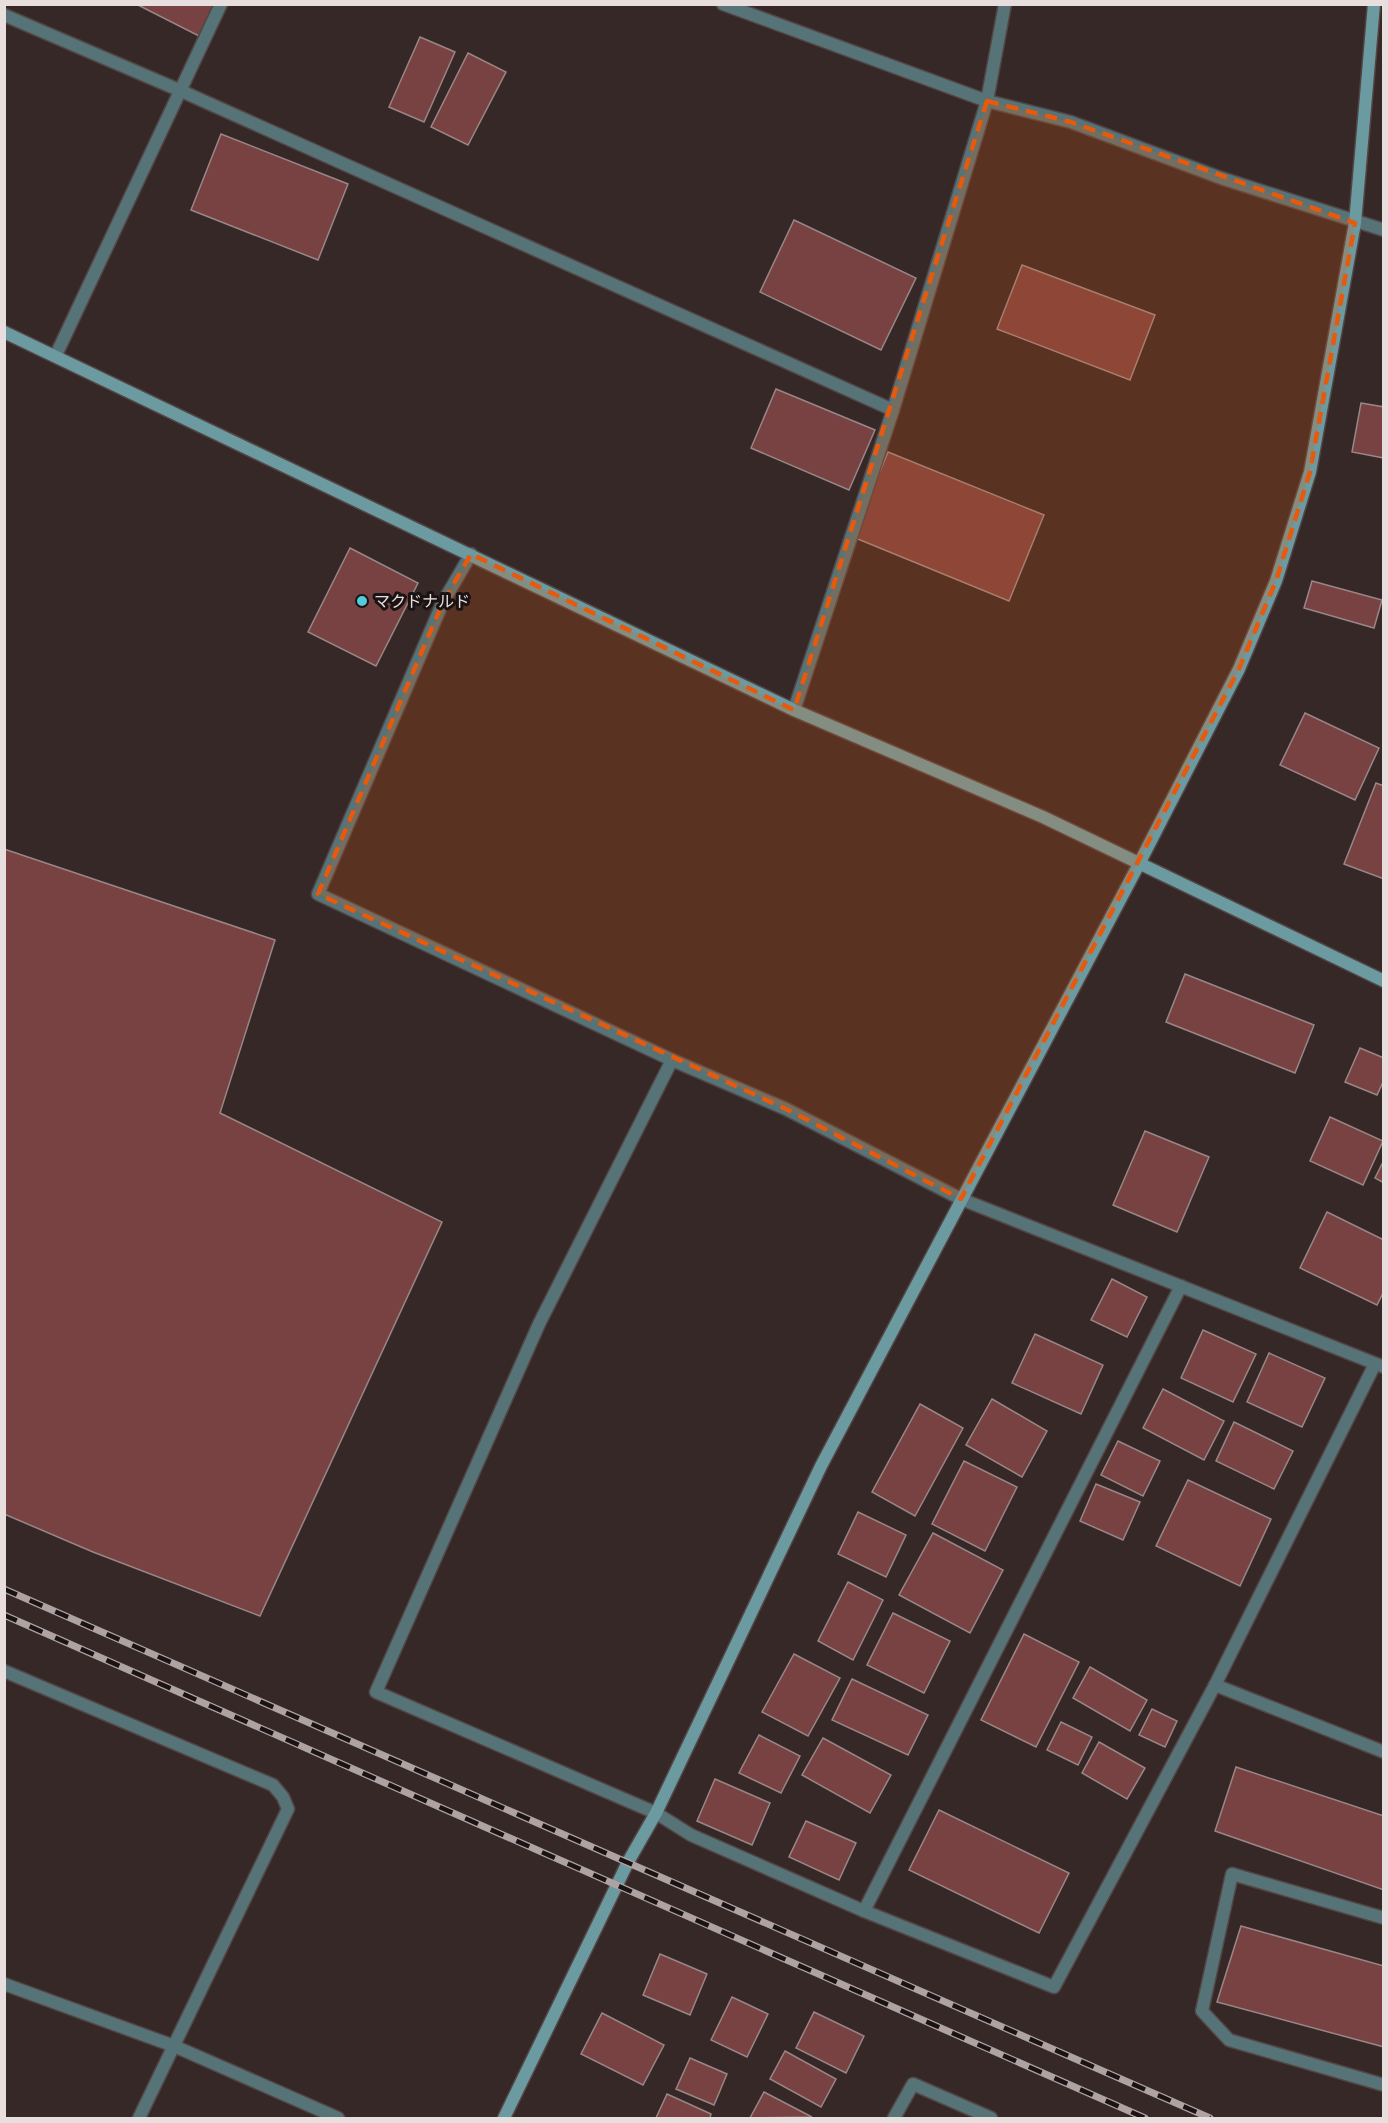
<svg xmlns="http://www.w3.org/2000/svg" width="1388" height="2123" viewBox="0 0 1388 2123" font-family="'Crimson Pro','Noto Sans JP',serif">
  <rect width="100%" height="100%" fill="#372828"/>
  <g fill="#784243" stroke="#998686" stroke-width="1.5">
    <polygon points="136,4 215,4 199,36"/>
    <polygon points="420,37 455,52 424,122 389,107"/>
    <polygon points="468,53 506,72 468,145 431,127"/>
    <polygon points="221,134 348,184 318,260 191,210"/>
    <polygon points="794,220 916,278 881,350 760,292"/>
    <polygon points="1022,265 1155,315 1130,380 997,329"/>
    <polygon points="776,389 875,430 849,490 751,448"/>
    <polygon points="1361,403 1384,407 1384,458 1352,452"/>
    <polygon points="888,452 1044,515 1009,601 853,537"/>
    <polygon points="350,548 418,583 376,666 308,632"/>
    <polygon points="1312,581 1382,600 1374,628 1304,608"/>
    <polygon points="1305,713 1379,748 1355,800 1280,765"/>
    <polygon points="1376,783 1384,786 1384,879 1344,864"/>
    <polygon points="4,849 275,940 220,1113 442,1222 260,1616 93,1552 4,1514"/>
    <polygon points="1185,974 1314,1025 1295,1073 1166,1022"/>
    <polygon points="1360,1048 1384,1058 1384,1080 1377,1095 1345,1082"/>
    <polygon points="1330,1117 1383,1141 1363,1185 1310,1161"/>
    <polygon points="1145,1131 1209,1157 1177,1232 1113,1205"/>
    <polygon points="1384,1160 1384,1183 1375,1178"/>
    <polygon points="1327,1212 1384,1240 1384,1291 1377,1305 1300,1268"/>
    <polygon points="1112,1279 1147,1297 1127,1337 1091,1320"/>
    <polygon points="1203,1330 1256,1354 1233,1402 1181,1378"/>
    <polygon points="1035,1334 1103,1365 1081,1414 1012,1383"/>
    <polygon points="1269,1353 1325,1378 1302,1427 1247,1402"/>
    <polygon points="1163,1389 1224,1421 1204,1460 1143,1428"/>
    <polygon points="992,1399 1047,1431 1022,1477 966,1445"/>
    <polygon points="920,1404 963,1428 915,1516 872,1492"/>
    <polygon points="1234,1422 1293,1451 1274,1489 1216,1461"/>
    <polygon points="1118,1441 1160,1461 1143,1496 1101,1475"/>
    <polygon points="964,1461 1017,1487 985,1551 932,1524"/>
    <polygon points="1188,1480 1271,1519 1240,1586 1156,1546"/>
    <polygon points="1096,1484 1140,1502 1123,1540 1080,1521"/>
    <polygon points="858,1512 906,1535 886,1577 838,1554"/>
    <polygon points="933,1533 1003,1570 970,1633 899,1595"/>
    <polygon points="848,1582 883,1600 853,1660 818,1641"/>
    <polygon points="893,1613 950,1641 924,1693 867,1665"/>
    <polygon points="1024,1634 1079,1662 1036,1747 981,1720"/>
    <polygon points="794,1654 840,1678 808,1736 762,1712"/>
    <polygon points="1090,1667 1147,1700 1130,1731 1073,1698"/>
    <polygon points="852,1679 928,1715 908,1755 832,1720"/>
    <polygon points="1152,1709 1177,1721 1165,1747 1139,1735"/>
    <polygon points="1061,1722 1092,1737 1078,1765 1047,1750"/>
    <polygon points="759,1735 800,1756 781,1793 739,1773"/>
    <polygon points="823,1738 891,1775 870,1813 802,1775"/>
    <polygon points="1099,1742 1145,1768 1127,1799 1082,1773"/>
    <polygon points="1236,1767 1384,1816 1384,1890 1215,1831"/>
    <polygon points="715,1779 770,1803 752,1845 697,1821"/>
    <polygon points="939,1810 1069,1873 1039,1933 909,1870"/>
    <polygon points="806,1821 856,1843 839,1880 789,1857"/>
    <polygon points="1241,1926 1384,1966 1384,2047 1217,2002"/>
    <polygon points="660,1954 707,1974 690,2015 643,1995"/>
    <polygon points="732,1997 768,2014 747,2057 711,2040"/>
    <polygon points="814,2012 864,2036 846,2073 796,2048"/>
    <polygon points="602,2013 664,2045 643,2085 581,2054"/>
    <polygon points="785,2051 836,2079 821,2107 770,2079"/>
    <polygon points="690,2058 727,2074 714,2105 676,2089"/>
    <polygon points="764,2092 812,2117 750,2118"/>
    <polygon points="667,2094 711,2114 710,2118 656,2118"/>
  </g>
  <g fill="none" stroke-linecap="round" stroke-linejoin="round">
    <g stroke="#534545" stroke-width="15">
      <g id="street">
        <polyline points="723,4 987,101 1071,122 1221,178 1384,230"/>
        <polyline points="4,15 179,90 893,410"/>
        <polyline points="56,355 221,4"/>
        <polyline points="471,554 443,602 318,894 672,1060 786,1109 961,1199 1384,1367"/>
        <polyline points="794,710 893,410 987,101 1005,4"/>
        <polyline points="672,1060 539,1324 376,1692 656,1813 691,1835 864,1911 1054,1987 1215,1685 1375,1364"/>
        <polyline points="4,1671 273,1785 283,1797 288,1809 139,2118"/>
        <polyline points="1215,1685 1384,1752"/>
        <polyline points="864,1911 1181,1286"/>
        <polyline points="1384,1918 1232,1874 1202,2011 1229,2040 1384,2085"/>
        <polyline points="4,1984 174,2046 338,2118"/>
        <polyline points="894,2118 913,2084 991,2118"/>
      </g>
    </g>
    <g stroke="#534545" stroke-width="15">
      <g id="secondary">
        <polyline points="4,332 794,710 1043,817 1384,981"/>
        <polyline points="504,2118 628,1862 656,1813 821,1466 1139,864 1239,669 1276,581 1310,472 1355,223 1374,4"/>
      </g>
    </g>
    <use href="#street" stroke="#567377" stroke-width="12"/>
    <use href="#secondary" stroke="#6b9aa1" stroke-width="12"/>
    <g stroke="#afa2a2" stroke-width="7">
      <g id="rail">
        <polyline points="4,1589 1210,2118"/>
        <polyline points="4,1615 1145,2118"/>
      </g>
    </g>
    <use href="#rail" stroke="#1a1313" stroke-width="4.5" stroke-dasharray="14" stroke-linecap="butt"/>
  </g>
  <path fill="#e8590c" fill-opacity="0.2" stroke="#e8590c" stroke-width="4.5" stroke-dasharray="12 8" stroke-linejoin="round" d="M987,101l84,21 284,101 -45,249 -34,109 -37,88 -278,530 -175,-90 -468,-215 125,-292 28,-48 323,156z"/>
  <circle fill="#53cbdb" stroke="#1a1313" stroke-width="2" cx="362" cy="601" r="6"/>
  <g text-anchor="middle" stroke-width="6" stroke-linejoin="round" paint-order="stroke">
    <g font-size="16" fill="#e9dede" stroke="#1a1313" text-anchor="start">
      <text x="374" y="607">マクドナルド</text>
    </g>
  </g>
  <rect width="1388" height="2123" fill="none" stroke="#e9dede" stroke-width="12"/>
</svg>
